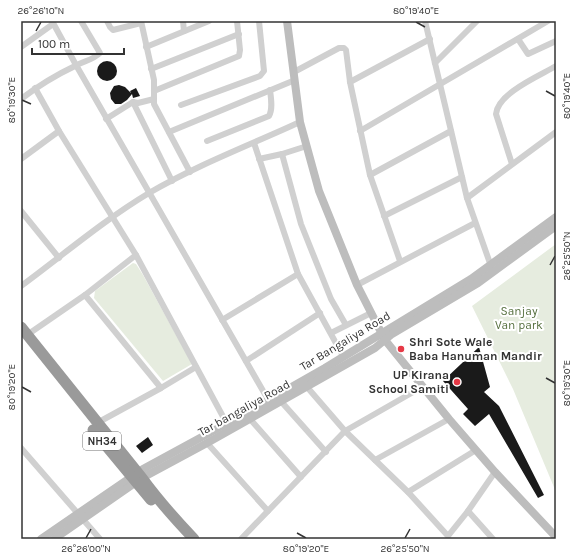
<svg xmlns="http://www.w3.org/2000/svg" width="577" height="560" viewBox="0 0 577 560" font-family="Karla,sans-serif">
  <rect width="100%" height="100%" fill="#fff"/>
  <g fill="#e6ecdf">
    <polygon points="556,244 556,492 513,389 472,306"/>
    <polygon points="133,263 136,264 143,275 192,364 163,381 94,298 95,291"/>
  </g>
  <g fill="#1a1a1a">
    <circle cx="107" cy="71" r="10"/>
    <polygon points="119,85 125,87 131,93 130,91 136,88 140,96 133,98 132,94 127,100 121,104 115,104 111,99 110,93 114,86"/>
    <polygon points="479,347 490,387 484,392 499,406 544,495 538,498 489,414 475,426 463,414 468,409 443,381"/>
    <polygon points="148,437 153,445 142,453 136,446"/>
  </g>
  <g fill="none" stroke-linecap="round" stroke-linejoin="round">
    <g stroke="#d0d0d0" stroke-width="6">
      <polyline points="52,21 76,65 270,403"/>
      <polyline points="107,21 110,27 113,30 141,23"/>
      <polyline points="141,21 154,80 154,104 190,172"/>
      <polyline points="183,21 184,31"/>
      <polyline points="425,21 467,198 492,269"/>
      <polyline points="518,39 528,54 556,41"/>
      <polyline points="21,47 53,24"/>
      <polyline points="146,47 209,21"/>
      <polyline points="435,63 477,21"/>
      <polyline points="151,69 239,34"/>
      <polyline points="294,72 339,48 344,48 346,50 350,82 370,175 400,261"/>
      <polyline points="350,82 430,39"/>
      <polyline points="35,88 59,131 136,255 227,424"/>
      <polyline points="154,91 239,56 240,50 237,21"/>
      <path d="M21,99c17,-13 35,-24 54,-33 9,-5 18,-6 25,-13l-19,-32"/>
      <polyline points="133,102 172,181"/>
      <polyline points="181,105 260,76 264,71 259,21"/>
      <polyline points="106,119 133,102 138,103 154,99"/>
      <polyline points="360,131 548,21"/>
      <polyline points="169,132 295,80"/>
      <path d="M207,141l62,-25c4,-7 2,-18 1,-26"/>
      <polyline points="254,143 298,274 343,356"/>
      <polyline points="282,154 301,224 331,299 346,325"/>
      <polyline points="21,159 59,131"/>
      <polyline points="259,159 282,154 307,146"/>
      <path d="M512,164l-16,-50c2,-21 43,-38 60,-48"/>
      <polyline points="370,175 451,131"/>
      <polyline points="467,198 556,132"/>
      <polyline points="21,211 59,258"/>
      <polyline points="384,216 462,177"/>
      <polyline points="357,285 475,223"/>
      <path d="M21,286c42,-31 83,-66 128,-93 48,-28 101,-48 151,-71"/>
      <polyline points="85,295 161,388"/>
      <polyline points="222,320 298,274"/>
      <polyline points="331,333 371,313"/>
      <polyline points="27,335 85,295 136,255"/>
      <polyline points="246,361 320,313"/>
      <polyline points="307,387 345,431 408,492 448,536 468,511 495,472"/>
      <polyline points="278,398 326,452"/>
      <polyline points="250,419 301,477"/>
      <polyline points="97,423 161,388 196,367"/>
      <polyline points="207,443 268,511"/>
      <polyline points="21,448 100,539"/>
      <polyline points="375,460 449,419"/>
      <polyline points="408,492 476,450"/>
      <polyline points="468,511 493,539"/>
      <polyline points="241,539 345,431 422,387"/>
    </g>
    <g stroke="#bdbdbd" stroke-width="8">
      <polyline points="287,21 300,122 319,191 357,285 385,340 449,419 495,472 556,537"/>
      <polyline points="41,539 143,469 246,413 325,368 471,279 556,217"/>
      <polyline points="54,539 142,478 207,443 375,348 392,334 478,283 556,226"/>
    </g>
    <g stroke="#9a9a9a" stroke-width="11">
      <path d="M21,327l121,151c16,22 33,41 52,61"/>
      <polyline points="93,430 151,500"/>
    </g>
  </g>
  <path fill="none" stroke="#333" stroke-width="1.5" d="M416,22l9,5M36,31l5,-9M546,91l9,5M22,100l9,4M550,265l5,-9M546,378l9,5M22,387l9,5M297,533l9,5M86,538l5,-9M405,538l5,-9"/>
  <g fill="#e63946" stroke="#fff" stroke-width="1.5">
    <circle cx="401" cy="349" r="4"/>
    <circle cx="457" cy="382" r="4"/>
  </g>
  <g text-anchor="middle" stroke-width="4" stroke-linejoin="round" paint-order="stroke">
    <rect fill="#fff" stroke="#707070" stroke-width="1" x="83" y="432" width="38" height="18" rx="3"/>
    <g font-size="11" font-weight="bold" fill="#333">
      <text x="102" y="445">NH34</text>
    </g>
    <g font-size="12" fill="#56703f" stroke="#fff">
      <text x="519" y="315">Sanjay<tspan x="519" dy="14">Van park</tspan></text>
    </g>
    <g font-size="12" fill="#333" stroke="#fff">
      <text transform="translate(345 341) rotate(-31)" y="4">Tar Bangaliya Road</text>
      <text transform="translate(244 408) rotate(-29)" y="4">Tar bangaliya Road</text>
    </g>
    <g font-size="12" font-weight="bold" fill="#333" stroke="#fff" text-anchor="start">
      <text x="409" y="346">Shri Sote Wale<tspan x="409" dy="14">Baba Hanuman Mandir</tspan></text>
      <text x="449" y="379" text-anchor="end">UP Kirana<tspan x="449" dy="14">School Samiti</tspan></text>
    </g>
  </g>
  <rect width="577" height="560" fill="none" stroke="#ffffff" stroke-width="44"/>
  <path d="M32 48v6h92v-6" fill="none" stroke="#333333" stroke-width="2"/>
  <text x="38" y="48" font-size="12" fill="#333333" stroke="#ffffff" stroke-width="3" paint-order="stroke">100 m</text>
  <rect x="22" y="22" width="533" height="516" fill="none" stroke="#333" stroke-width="1.5"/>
  <g font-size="10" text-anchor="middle" fill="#333">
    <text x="41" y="14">26°26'10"N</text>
    <text x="416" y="14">80°19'40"E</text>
    <text transform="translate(566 96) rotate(-90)" y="4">80°19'40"E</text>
    <text transform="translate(11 100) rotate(-90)" y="4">80°19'30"E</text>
    <text transform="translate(566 256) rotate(-90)" y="4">26°25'50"N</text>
    <text transform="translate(566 383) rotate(-90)" y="4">80°19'30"E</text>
    <text transform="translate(11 387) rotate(-90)" y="4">80°19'20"E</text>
    <text x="86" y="552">26°26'00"N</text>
    <text x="306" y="552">80°19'20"E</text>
    <text x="405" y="552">26°25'50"N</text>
  </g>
</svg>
